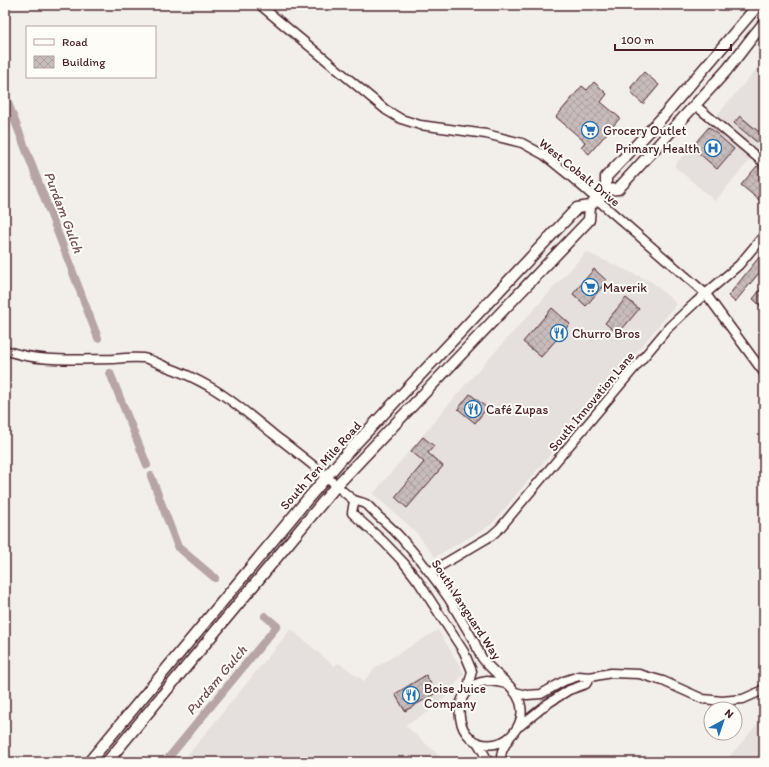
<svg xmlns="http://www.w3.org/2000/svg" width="769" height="767" viewBox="0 0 769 767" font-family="Itim,sans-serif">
  <defs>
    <pattern id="building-cross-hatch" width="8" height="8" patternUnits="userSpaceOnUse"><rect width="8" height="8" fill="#c8bbbb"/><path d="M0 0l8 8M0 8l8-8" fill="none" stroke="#ada0a1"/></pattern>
  </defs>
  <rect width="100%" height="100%" fill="#f2efeb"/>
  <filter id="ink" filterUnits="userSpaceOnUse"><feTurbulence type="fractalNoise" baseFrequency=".025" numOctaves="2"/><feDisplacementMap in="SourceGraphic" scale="8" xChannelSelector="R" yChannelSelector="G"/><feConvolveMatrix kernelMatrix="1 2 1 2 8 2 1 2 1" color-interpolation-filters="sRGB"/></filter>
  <g filter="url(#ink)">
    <g fill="#e5dfdd">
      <polygon points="764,60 764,151 760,148 715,201 674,166"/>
      <polygon points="586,252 652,282 677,304 491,525 435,557 415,531 373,494 466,384"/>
      <polygon points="291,629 334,666 339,663 364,681 376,667 438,630 464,673 446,696 432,710 405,725 446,762 183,761"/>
      <polygon points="764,716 764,762 725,762"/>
    </g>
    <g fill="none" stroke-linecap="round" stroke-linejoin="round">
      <g stroke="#b7a5a6" stroke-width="8">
        <polyline points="5,95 98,338"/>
        <polyline points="110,373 147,465"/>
        <polyline points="151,476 178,547 215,578"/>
        <polyline points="165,762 277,626 265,616"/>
      </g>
    </g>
    <g fill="url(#building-cross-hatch)" stroke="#4a1f2b">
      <polygon points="644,72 659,85 643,104 632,94 631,87"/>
      <polygon points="594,82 607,94 601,102 620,118 589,154 581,147 585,142 556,117 582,86 587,90"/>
      <polygon points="740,116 764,136 764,148 734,123"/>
      <polygon points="709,127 734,149 717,169 692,147"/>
      <polygon points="757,166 764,172 764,204 741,185"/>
      <polygon points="760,256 764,259 764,267 735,302 728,296"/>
      <polygon points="594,269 607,281 586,306 573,294"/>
      <polygon points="764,285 764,309 753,299"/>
      <polygon points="626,298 639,309 618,334 605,323"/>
      <polygon points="552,308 570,324 541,357 523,342"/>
      <polygon points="470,394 487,408 475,423 458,409"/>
      <polygon points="423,437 434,446 428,453 443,466 407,508 395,497 424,462 411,451"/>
      <polygon points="426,675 436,693 405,711 395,694"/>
    </g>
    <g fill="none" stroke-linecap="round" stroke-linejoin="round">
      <g stroke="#4a1f2b" stroke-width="11">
        <g id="minor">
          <polyline points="260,5 386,110 401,119 420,125 486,134 522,143 544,155 570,176 706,294 764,373"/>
          <polyline points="695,105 764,163"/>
          <path d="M5,350c34,13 72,9 108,9 10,-1 21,-2 30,-1 8,1 16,6 24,9 15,5 31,13 45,21 22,13 41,30 61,46 18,14 35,27 53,42 8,7 16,15 25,22 4,4 10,3 15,6 4,3 8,8 12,12 11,9 21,19 30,30 15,17 28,34 41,53 9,15 17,29 26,44 2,5 4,10 7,15 11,16 32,26 38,44 6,18 -7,39 -25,42 -42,7 -49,-59 -8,-63 7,0 14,2 20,3"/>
          <polyline points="354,501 352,513 384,542 404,563 418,581 464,652 472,671 467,691"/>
          <polyline points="430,572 491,536 500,528 669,327 696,302 739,265 764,235"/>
          <polyline points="515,692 527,695 541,694 564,681 579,676 590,677 611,673 639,674 663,681 703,699 722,701 743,699 759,692 764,688"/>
          <polyline points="520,726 547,704 569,690 586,684 590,677"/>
          <polyline points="477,742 489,762"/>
          <path d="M502,762c-3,-9 2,-15 7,-23"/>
        </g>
      </g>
      <g stroke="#4a1f2b" stroke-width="13">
        <g id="major">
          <polyline points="606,190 606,177 659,121 713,58 758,5"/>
          <path d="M89,762l216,-260 41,-48 231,-246 13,-2 16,-16 12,-1 108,-118c13,-16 25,-33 38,-48"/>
          <polyline points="107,762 337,485 589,220 590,206"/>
        </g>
      </g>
      <use href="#minor" stroke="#fdfcf7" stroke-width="8"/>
      <use href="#major" stroke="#fdfcf7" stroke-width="10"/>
    </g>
  </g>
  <defs>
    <g id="supermarket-ring" transform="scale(0.9)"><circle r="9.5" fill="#fdfcf7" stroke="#1f6fb2" stroke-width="1.5"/><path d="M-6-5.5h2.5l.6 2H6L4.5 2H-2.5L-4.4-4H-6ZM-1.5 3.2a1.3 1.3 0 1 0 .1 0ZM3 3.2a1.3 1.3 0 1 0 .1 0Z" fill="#1f6fb2"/></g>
    <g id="hospital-ring" transform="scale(0.9)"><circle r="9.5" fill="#fdfcf7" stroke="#1f6fb2" stroke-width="1.5"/><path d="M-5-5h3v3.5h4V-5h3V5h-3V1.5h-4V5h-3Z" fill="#1f6fb2"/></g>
    <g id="restaurant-ring" transform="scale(0.9)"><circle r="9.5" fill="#fdfcf7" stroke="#1f6fb2" stroke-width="1.5"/><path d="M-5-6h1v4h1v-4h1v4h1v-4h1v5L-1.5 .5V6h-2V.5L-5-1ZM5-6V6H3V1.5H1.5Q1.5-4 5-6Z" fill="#1f6fb2"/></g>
  </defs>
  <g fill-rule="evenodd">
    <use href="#supermarket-ring" x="590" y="130"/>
    <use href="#hospital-ring" x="713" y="148"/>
    <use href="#supermarket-ring" x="590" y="287"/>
    <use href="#restaurant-ring" x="559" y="333"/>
    <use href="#restaurant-ring" x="473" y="409"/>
    <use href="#restaurant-ring" x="411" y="695"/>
  </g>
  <g text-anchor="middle" stroke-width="4" stroke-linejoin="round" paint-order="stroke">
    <g font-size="13" fill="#4a1f2b" stroke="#fdfcf7" text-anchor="start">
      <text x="603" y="135">Grocery Outlet</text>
      <text x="700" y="153" text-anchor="end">Primary Health</text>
      <text x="603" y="292">Maverik</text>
      <text x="572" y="338">Churro Bros</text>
      <text x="486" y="414">Café Zupas</text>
      <text x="424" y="693">Boise Juice<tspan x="424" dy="15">Company</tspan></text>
    </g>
    <g font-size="13" fill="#4a1f2b" stroke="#fdfcf7">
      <text transform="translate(580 172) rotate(39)" y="5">West Cobalt Drive</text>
      <text transform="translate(591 401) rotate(-50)" y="5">South Innovation Lane</text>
      <text transform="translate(320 465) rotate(-48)" y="5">South Ten Mile Road</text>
      <text transform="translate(467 609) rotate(57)" y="5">South Vanguard Way</text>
    </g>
    <g font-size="14" font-style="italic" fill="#704e56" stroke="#fdfcf7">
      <text transform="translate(64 212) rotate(69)" y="5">Purdam Gulch</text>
      <text transform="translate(216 680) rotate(-50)" y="5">Purdam Gulch</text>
    </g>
  </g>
  <rect width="769" height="767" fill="none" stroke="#fdfcf7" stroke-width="20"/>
  <rect x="10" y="10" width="749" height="747" fill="none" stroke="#4a1f2b" stroke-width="1.5" filter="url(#ink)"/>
  <rect x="26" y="26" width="130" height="52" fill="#fdfcf7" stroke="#b5a4a5"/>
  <rect x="34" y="39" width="20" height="6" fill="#fdfcf7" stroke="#b5a4a5"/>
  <text x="62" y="46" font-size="12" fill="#4a1f2b">Road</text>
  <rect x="34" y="56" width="20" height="12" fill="url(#building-cross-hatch)" stroke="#b5a4a5"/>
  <text x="62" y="66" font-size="12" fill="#4a1f2b">Building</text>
  <g transform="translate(723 721) rotate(40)"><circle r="19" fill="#fdfcf7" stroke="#b5a4a5"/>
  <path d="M0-3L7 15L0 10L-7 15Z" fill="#1f6fb2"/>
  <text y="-6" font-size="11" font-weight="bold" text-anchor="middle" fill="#4a1f2b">N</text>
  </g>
  <path d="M615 44v6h116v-6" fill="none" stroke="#4a1f2b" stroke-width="2"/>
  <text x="621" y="44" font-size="12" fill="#4a1f2b" stroke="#fdfcf7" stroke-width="3" paint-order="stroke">100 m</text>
</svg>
